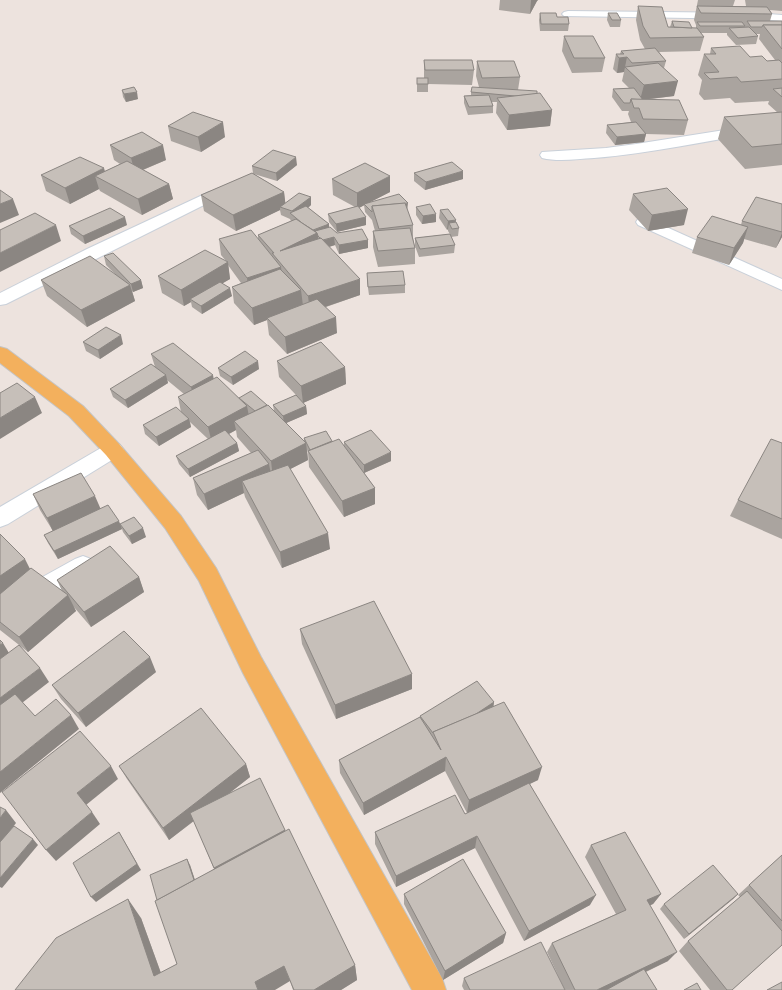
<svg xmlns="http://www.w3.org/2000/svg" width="782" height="990" viewBox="0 0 782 990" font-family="'Exo 2',sans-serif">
  <rect width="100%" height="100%" fill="#ede3de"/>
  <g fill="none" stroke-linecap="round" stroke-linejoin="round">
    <g stroke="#c9d0d9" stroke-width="2">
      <g id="minor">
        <polygon points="568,11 753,13 782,15 782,21 753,19 564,16 562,14 564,12"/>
        <path d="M782,121v8c-63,9 -125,24 -188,29 -17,1 -36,4 -52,0l-2,-3 2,-3 64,-4 30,-4z"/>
        <polygon points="209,192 214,194 217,197 214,200 6,304 0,305 0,293 87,249"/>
        <polygon points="644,217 782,279 782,290 638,225 636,222 638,219"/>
        <polygon points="113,442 120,445 124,450 120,455 8,524 0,527 0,507 106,445"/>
        <polygon points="83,556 91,559 95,566 91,573 28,609 9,623 0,626 0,602 10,595 75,559"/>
      </g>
    </g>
    <g stroke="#c4c4c4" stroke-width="2">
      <polygon id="major" points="0,347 7,349 83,406 120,445 181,516 216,568 261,657 442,978 446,990 412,990 243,673 199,581 165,528 106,455 69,416 0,363"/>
    </g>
    <use href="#minor" fill="#fff" fill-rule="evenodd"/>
    <use href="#major" fill="#f3b05d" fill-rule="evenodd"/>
  </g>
  <g fill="#aaa49f">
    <polygon points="500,0 538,0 537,1 530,14 499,10"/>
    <polygon points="698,0 735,0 733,6 746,6 745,0 782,0 782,11 770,10 772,14 770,21 782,21 782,165 745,169 718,139 724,117 778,113 768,104 769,101 735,103 730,98 704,100 699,94 702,80 698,75 704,54 710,54 711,48 767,61 775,60 759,39 760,34 756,34 758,36 756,44 736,45 727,35 727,33 701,33 704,37 700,51 659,52 666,61 664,68 674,96 643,100 688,120 684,135 646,134 644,142 615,145 606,133 607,125 631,122 628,114 629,111 622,111 612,97 613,89 629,88 622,81 624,72 617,73 613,69 616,54 620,54 621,51 645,49 640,40 636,20 638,6 668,27 670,27 672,21 692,28 696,28 696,25 694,20"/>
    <polygon points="540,13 569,24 568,31 540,31 539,20"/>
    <polygon points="608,13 621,20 620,27 610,27 607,20"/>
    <polygon points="564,36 605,58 602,72 572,73 562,51"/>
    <polygon points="424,60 474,70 472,85 428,84 428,92 417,92 417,78 424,78"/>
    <polygon points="477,61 520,77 518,90 537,94 552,110 550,126 507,130 496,113 497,102 492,102 493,106 493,113 468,115 464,103 464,96 471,95 471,92 479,87 476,76"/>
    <polygon points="122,90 138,99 126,102 123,97"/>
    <polygon points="168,126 225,137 201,152 171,141"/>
    <polygon points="110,145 166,160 143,170 169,184 173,199 142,215 100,191 99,189 70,204 46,191 41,175 105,171 120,164 114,160"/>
    <polygon points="297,165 277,181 254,174 284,192 285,203 311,197 311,205 308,208 329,224 329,227 337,233 368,240 368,248 339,254 335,245 329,247 360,295 326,307 337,333 287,354 269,335 267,320 254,325 234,303 232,287 241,283 228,265 230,279 222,283 232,296 202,314 192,307 191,302 184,306 162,293 158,276 226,261 221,255 219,239 258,239 258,235 291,221 290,219 281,215 280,210 236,231 204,211 201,195 253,173 252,166"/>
    <polygon points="414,173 463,179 425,190 414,181"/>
    <polygon points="332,179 390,192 368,203 407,210 413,225 413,238 415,248 415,264 378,267 373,247 373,231 375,231 372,220 365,212 364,205 359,208 366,225 337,232 329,222 328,214 355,207 333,195"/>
    <polygon points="633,194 684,225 648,231 629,210"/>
    <polygon points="782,204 782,237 776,248 744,239 743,243 729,265 692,253 697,237 741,225 742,221"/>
    <polygon points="416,207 436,222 422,224 416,215"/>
    <polygon points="440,210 456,222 459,228 458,236 451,237 455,245 454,253 419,257 415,246 415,238 450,234 448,231 448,229 447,230 439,218"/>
    <polygon points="127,225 85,244 71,234 69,226"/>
    <polygon points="104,256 141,280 143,288 133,292 132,291 135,301 87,327 47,296 41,280 117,276 106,265"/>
    <polygon points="367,273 405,285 405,293 369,295 367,281"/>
    <polygon points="83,342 123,344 100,359 86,351"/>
    <polygon points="151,354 213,379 239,398 274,411 273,405 296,395 279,377 277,361 345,367 346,384 303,403 306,406 307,414 286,423 304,442 304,438 332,441 344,445 344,442 391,461 364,473 375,488 375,504 344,517 309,467 308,452 307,450 308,460 290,469 330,549 282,568 245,497 244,493 208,510 197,495 193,478 251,453 237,437 236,430 229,434 237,443 239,451 190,477 179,464 176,456 208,439 190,422 191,427 159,446 145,434 143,425 181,412 178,397 184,394 167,380 168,383 128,408 113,397 110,389 155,367"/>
    <polygon points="218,368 259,369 233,385 220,376"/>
    <polygon points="782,443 782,539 730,516 738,500"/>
    <polygon points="33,494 100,509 120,524 146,537 132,544 123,532 122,529 58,559 48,543 44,535 53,531 40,510"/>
    <polygon points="0,534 30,569 62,591 57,580 139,577 144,592 91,627 73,606 76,611 28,652 0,630"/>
    <polygon points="300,629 412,689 336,719 302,644"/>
    <polygon points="156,672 86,727 61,699 52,685"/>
    <polygon points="494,702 493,707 538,780 530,784 590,905 524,941 475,848 396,887 375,844 375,832 465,814 493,800 467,813 445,771 364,815 340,773 339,760 420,717 420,716"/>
    <polygon points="246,764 250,777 231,792 285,830 355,965 357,980 341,990 293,990 290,981 15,990 141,918 161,973 177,964 157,900 190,865 195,880 214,869 194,821 169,840 127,779 119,766"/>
    <polygon points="591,845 661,894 653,904 650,905 668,961 646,972 657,990 565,990 547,952 552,943 616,914 585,857"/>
    <polygon points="782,855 782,945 732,990 710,990 679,951 688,941 740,897 738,895"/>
    <polygon points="404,894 506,933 503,943 443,980 404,904"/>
    <polygon points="738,894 733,899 684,939 660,909 664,904"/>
    <polygon points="464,978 565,990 464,990 462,986"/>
  </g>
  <g fill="#8b8682">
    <polygon points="531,0 538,0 537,1 530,14"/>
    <polygon points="627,57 624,72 617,73 619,58"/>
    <polygon points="678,81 674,96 640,100 644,85"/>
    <polygon points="137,92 138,99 126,102 124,94"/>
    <polygon points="552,110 550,126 507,130 509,115"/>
    <polygon points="223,122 225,137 201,152 198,137"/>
    <polygon points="646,134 644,142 615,145 617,137"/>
    <polygon points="163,145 166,160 135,173 131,158"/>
    <polygon points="296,157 297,165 277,181 276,173"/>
    <polygon points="104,168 108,182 95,176 99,189 70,204 65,188"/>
    <polygon points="463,171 463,179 425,190 426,182"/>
    <polygon points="390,176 390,192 357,209 357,193"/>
    <polygon points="169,184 173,199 142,215 138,199"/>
    <polygon points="284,192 286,208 280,207 280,210 236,231 233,215"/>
    <polygon points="311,197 311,205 296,217 292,211"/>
    <polygon points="13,199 19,215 0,223 0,204"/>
    <polygon points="408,203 407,211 374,212"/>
    <polygon points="688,209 684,225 648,231 652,215"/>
    <polygon points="436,214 436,222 422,224 423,216"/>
    <polygon points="125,217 127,225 85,244 83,236"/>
    <polygon points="366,217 366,225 337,232 336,224"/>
    <polygon points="456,220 455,228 449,223 448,229 447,230 448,221"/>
    <polygon points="329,224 329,232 318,236 318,249 280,251 312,231"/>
    <polygon points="56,225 61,241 0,272 0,253"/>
    <polygon points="748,227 743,243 729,265 734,248"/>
    <polygon points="782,233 782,237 776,248"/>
    <polygon points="334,237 335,245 322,249 322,241"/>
    <polygon points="368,240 368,248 339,254 339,245"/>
    <polygon points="228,262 230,279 193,301 190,299 191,302 184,306 181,290"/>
    <polygon points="281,267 283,284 249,294 247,278"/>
    <polygon points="360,279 360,295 310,312 308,296"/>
    <polygon points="141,280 143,288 133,292 131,284"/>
    <polygon points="130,285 135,301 87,327 81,310"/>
    <polygon points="230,288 232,296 202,314 201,306"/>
    <polygon points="301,290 303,306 267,318 267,320 254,325 252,308"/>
    <polygon points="336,317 337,333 287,354 285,337"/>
    <polygon points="121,335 123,344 100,359 98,350"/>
    <polygon points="258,361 259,369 233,385 231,377"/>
    <polygon points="345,367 346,384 303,403 301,386"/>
    <polygon points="166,375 168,383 128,408 125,400"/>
    <polygon points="213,375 216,392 195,404 191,387"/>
    <polygon points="35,397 42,413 0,439 0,418"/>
    <polygon points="247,406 250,422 234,421 236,430 212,443 208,427"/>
    <polygon points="306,406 307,414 284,424 283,416"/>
    <polygon points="189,419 191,427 159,446 156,437"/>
    <polygon points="237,443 239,451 190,477 188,469"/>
    <polygon points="306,443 308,460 273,478 271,461"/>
    <polygon points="391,452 391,461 364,473 364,465"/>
    <polygon points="269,464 272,480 242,481 244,493 208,510 204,494"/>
    <polygon points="375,488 375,504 344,517 342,501"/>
    <polygon points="95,496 102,512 54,534 47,518"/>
    <polygon points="119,521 122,529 58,559 54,551"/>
    <polygon points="143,528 146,537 132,544 129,536"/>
    <polygon points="328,533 330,549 282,568 280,552"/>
    <polygon points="25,559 33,575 0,597 0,576"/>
    <polygon points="139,577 144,592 91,627 84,612"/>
    <polygon points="68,595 76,611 28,652 19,637"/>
    <polygon points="3,643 12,658 0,667 0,645"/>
    <polygon points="150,657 156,672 86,727 78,713"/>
    <polygon points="40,668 49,682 0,720 0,698"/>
    <polygon points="412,674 412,689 336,719 335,705"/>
    <polygon points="494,702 493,710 436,738"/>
    <polygon points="71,715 79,729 0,793 0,772"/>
    <polygon points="446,757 445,771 364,815 363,803"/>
    <polygon points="246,764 250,777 169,840 163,828"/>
    <polygon points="111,766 118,779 86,805 77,793"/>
    <polygon points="542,767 538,780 467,813 469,800"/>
    <polygon points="6,810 16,823 0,844 0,818"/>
    <polygon points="92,812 100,824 56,861 46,850"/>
    <polygon points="285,830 288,842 219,879 214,868"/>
    <polygon points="119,832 141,870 96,902 91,897"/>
    <polygon points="477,836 475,848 396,887 396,876"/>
    <polygon points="33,839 38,845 2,888 0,887 0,878"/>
    <polygon points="187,859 190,865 200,896 163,913"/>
    <polygon points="661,894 653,904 640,910 647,900"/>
    <polygon points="738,894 733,899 684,939 689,934"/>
    <polygon points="596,895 590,905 524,941 529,931"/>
    <polygon points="128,899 141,918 167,990 154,976"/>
    <polygon points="506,933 503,943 443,980 445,971"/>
    <polygon points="677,952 668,961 607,990 597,990"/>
    <polygon points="355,965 357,980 341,990 314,990"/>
    <polygon points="284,966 290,981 275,990 258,990 255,982"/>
  </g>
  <g fill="#c6bfb9" stroke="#8b8682">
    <polygon points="638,6 662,7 668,27 697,28 704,37 650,38 643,26"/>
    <polygon points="697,6 767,7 772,14 701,13"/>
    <polygon points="540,13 556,13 557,17 568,17 569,24 541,24"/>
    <polygon points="608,13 617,13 621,20 612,20"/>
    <polygon points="672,21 689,22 692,28 674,27"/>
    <polygon points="747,21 782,21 782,25 763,25 762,27 751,27"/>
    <polygon points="697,22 742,22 745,26 700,26"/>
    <polygon points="763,25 782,25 782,49"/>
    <polygon points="749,27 758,36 738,38 729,28"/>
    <polygon points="564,36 593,36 605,58 574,58"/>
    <polygon points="740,46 750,57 762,56 767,61 779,60 782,63 782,79 741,82 737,77 710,79 704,73 719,72 704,54 716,54 711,48"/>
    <polygon points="655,48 666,61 632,63 627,57 619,58 616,54 624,54 621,51"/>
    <polygon points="424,60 472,60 474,70 425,70"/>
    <polygon points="477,61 514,61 520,77 482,78"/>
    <polygon points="658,63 678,81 644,85 625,67"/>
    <rect x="417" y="78" width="11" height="6"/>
    <polygon points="134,87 137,92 124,94 122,90"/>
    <polygon points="472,87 537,91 537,94 515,96 471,92"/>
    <polygon points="634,88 643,100 631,99 630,103 624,103 613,89"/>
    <polygon points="782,88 782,97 773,89"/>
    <polygon points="540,93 552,110 509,115 497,98"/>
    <polygon points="489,95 493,106 469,107 464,96"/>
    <polygon points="631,99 679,100 688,120 643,119 639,108 634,108"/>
    <polygon points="193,112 223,122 198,137 168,126"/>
    <polygon points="782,112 782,144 752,147 724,117"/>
    <polygon points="636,122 646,134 617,137 607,125"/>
    <polygon points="142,132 163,145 131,158 110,145"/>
    <polygon points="273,150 296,157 276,173 252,166"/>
    <polygon points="80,157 104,168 65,188 41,175"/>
    <polygon points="127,161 169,184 138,199 95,176"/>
    <polygon points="452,162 463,171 426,182 414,173"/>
    <polygon points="365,163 390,176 357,193 332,179"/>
    <polygon points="252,173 284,192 233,215 201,195"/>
    <polygon points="667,188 688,209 652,215 633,194"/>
    <polygon points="0,190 13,199 0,204"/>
    <polygon points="299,193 311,197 292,211 280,207"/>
    <polygon points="399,194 408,203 372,206 372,212 364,204"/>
    <polygon points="756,197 782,204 782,232 742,221"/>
    <polygon points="405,203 413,225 379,229 372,206"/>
    <polygon points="430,204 436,214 423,216 416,207"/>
    <polygon points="306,206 329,224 313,230 302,223 290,213"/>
    <polygon points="358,206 366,217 336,224 328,214"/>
    <polygon points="110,208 125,217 83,236 69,226"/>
    <polygon points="448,209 456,220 448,221 440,210"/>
    <polygon points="35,213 56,225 0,253 0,230"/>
    <polygon points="712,216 748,227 734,248 697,237"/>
    <polygon points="296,219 317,233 280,251 321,238 360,279 308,296 272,253 274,253 258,235"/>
    <polygon points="456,222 459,228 452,229 449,223"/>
    <polygon points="330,227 337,233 362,229 368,240 339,245 334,237 323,240 321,238 320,238 318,236 317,233 315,231"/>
    <polygon points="410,228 415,248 378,251 373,231"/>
    <polygon points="251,230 281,267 247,278 219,239"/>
    <polygon points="450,234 455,245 420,249 415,238"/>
    <polygon points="205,250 228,262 181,290 158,276"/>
    <polygon points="113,253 141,280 131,284 104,256"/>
    <polygon points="90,256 130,285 81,310 41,280"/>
    <polygon points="280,269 301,290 252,308 232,287"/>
    <polygon points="403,271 405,285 368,287 367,273"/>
    <polygon points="220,282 230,288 201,306 190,299"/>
    <polygon points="317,299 336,317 285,337 267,318"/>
    <polygon points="106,327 121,335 98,350 83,342"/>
    <polygon points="321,342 345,367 301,386 277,361"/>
    <polygon points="173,343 213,375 191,387 151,354"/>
    <polygon points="245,351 258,361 231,377 218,368"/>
    <polygon points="151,364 166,375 125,400 110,389"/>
    <polygon points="217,377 247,406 208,427 178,397"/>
    <polygon points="17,383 35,397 0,418 0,393"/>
    <polygon points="251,391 267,405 255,411 239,398"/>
    <polygon points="296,395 306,406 283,416 273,405"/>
    <polygon points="268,405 306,443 271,461 234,421"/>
    <polygon points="176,407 189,419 156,437 143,425"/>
    <polygon points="225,430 237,443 188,469 176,456"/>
    <polygon points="371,430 391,452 364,465 344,442"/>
    <polygon points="326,431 332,441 310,450 304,438"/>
    <polygon points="339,439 375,488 342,501 308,451"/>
    <polygon points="771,439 782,443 782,519 738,500"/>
    <polygon points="258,450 269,464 204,494 193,478"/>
    <polygon points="288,465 328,533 280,552 242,481"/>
    <polygon points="81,473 95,496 47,518 33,494"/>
    <polygon points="108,505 119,521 54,551 44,535"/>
    <polygon points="134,517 143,528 129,536 120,524"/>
    <polygon points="0,534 25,559 0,576"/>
    <polygon points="110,546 139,577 84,612 57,580"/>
    <polygon points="31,568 68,595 19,637 0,622 0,594"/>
    <polygon points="374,601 412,674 335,705 300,629"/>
    <polygon points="124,631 150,657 78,713 52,685"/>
    <polygon points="0,640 3,643 0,645"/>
    <polygon points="19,645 40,668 0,698 0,659"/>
    <polygon points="477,681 494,702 476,714 433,732 433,733 420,716"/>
    <polygon points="15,694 35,716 56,699 71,715 0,772 0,705"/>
    <polygon points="504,702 542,767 469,800 446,757 363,803 339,760 420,717 441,750 433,732"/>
    <polygon points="201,708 246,764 163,828 119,766"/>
    <polygon points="80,731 111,766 77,793 92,812 46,850 2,792"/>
    <polygon points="260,778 285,830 214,868 190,813"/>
    <polygon points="529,783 596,895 529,931 477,836 396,876 375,832 455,795 465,814"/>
    <polygon points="0,807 6,810 0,818"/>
    <polygon points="14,826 33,839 0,878 0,842"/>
    <polygon points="289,829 355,965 314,990 294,990 284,966 255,982 258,990 15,990 56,938 128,899 154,976 177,964 155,901"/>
    <polygon points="119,832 137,864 91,897 73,863"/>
    <polygon points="625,832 661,894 647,900 677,952 597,990 575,990 552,943 626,910 591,845"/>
    <polygon points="782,855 782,921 749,885"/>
    <polygon points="187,859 194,880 157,900 150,875"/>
    <polygon points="463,859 506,933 445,971 404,894"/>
    <polygon points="713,865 738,894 689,934 664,904"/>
    <polygon points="747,891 782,931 782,945 732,990 727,990 688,941"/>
    <polygon points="541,942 565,990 470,990 464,978"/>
    <polygon points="644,969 657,990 606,990"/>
    <polygon points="782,982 782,990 767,990"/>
    <polygon points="697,983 701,990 684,990"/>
  </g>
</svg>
